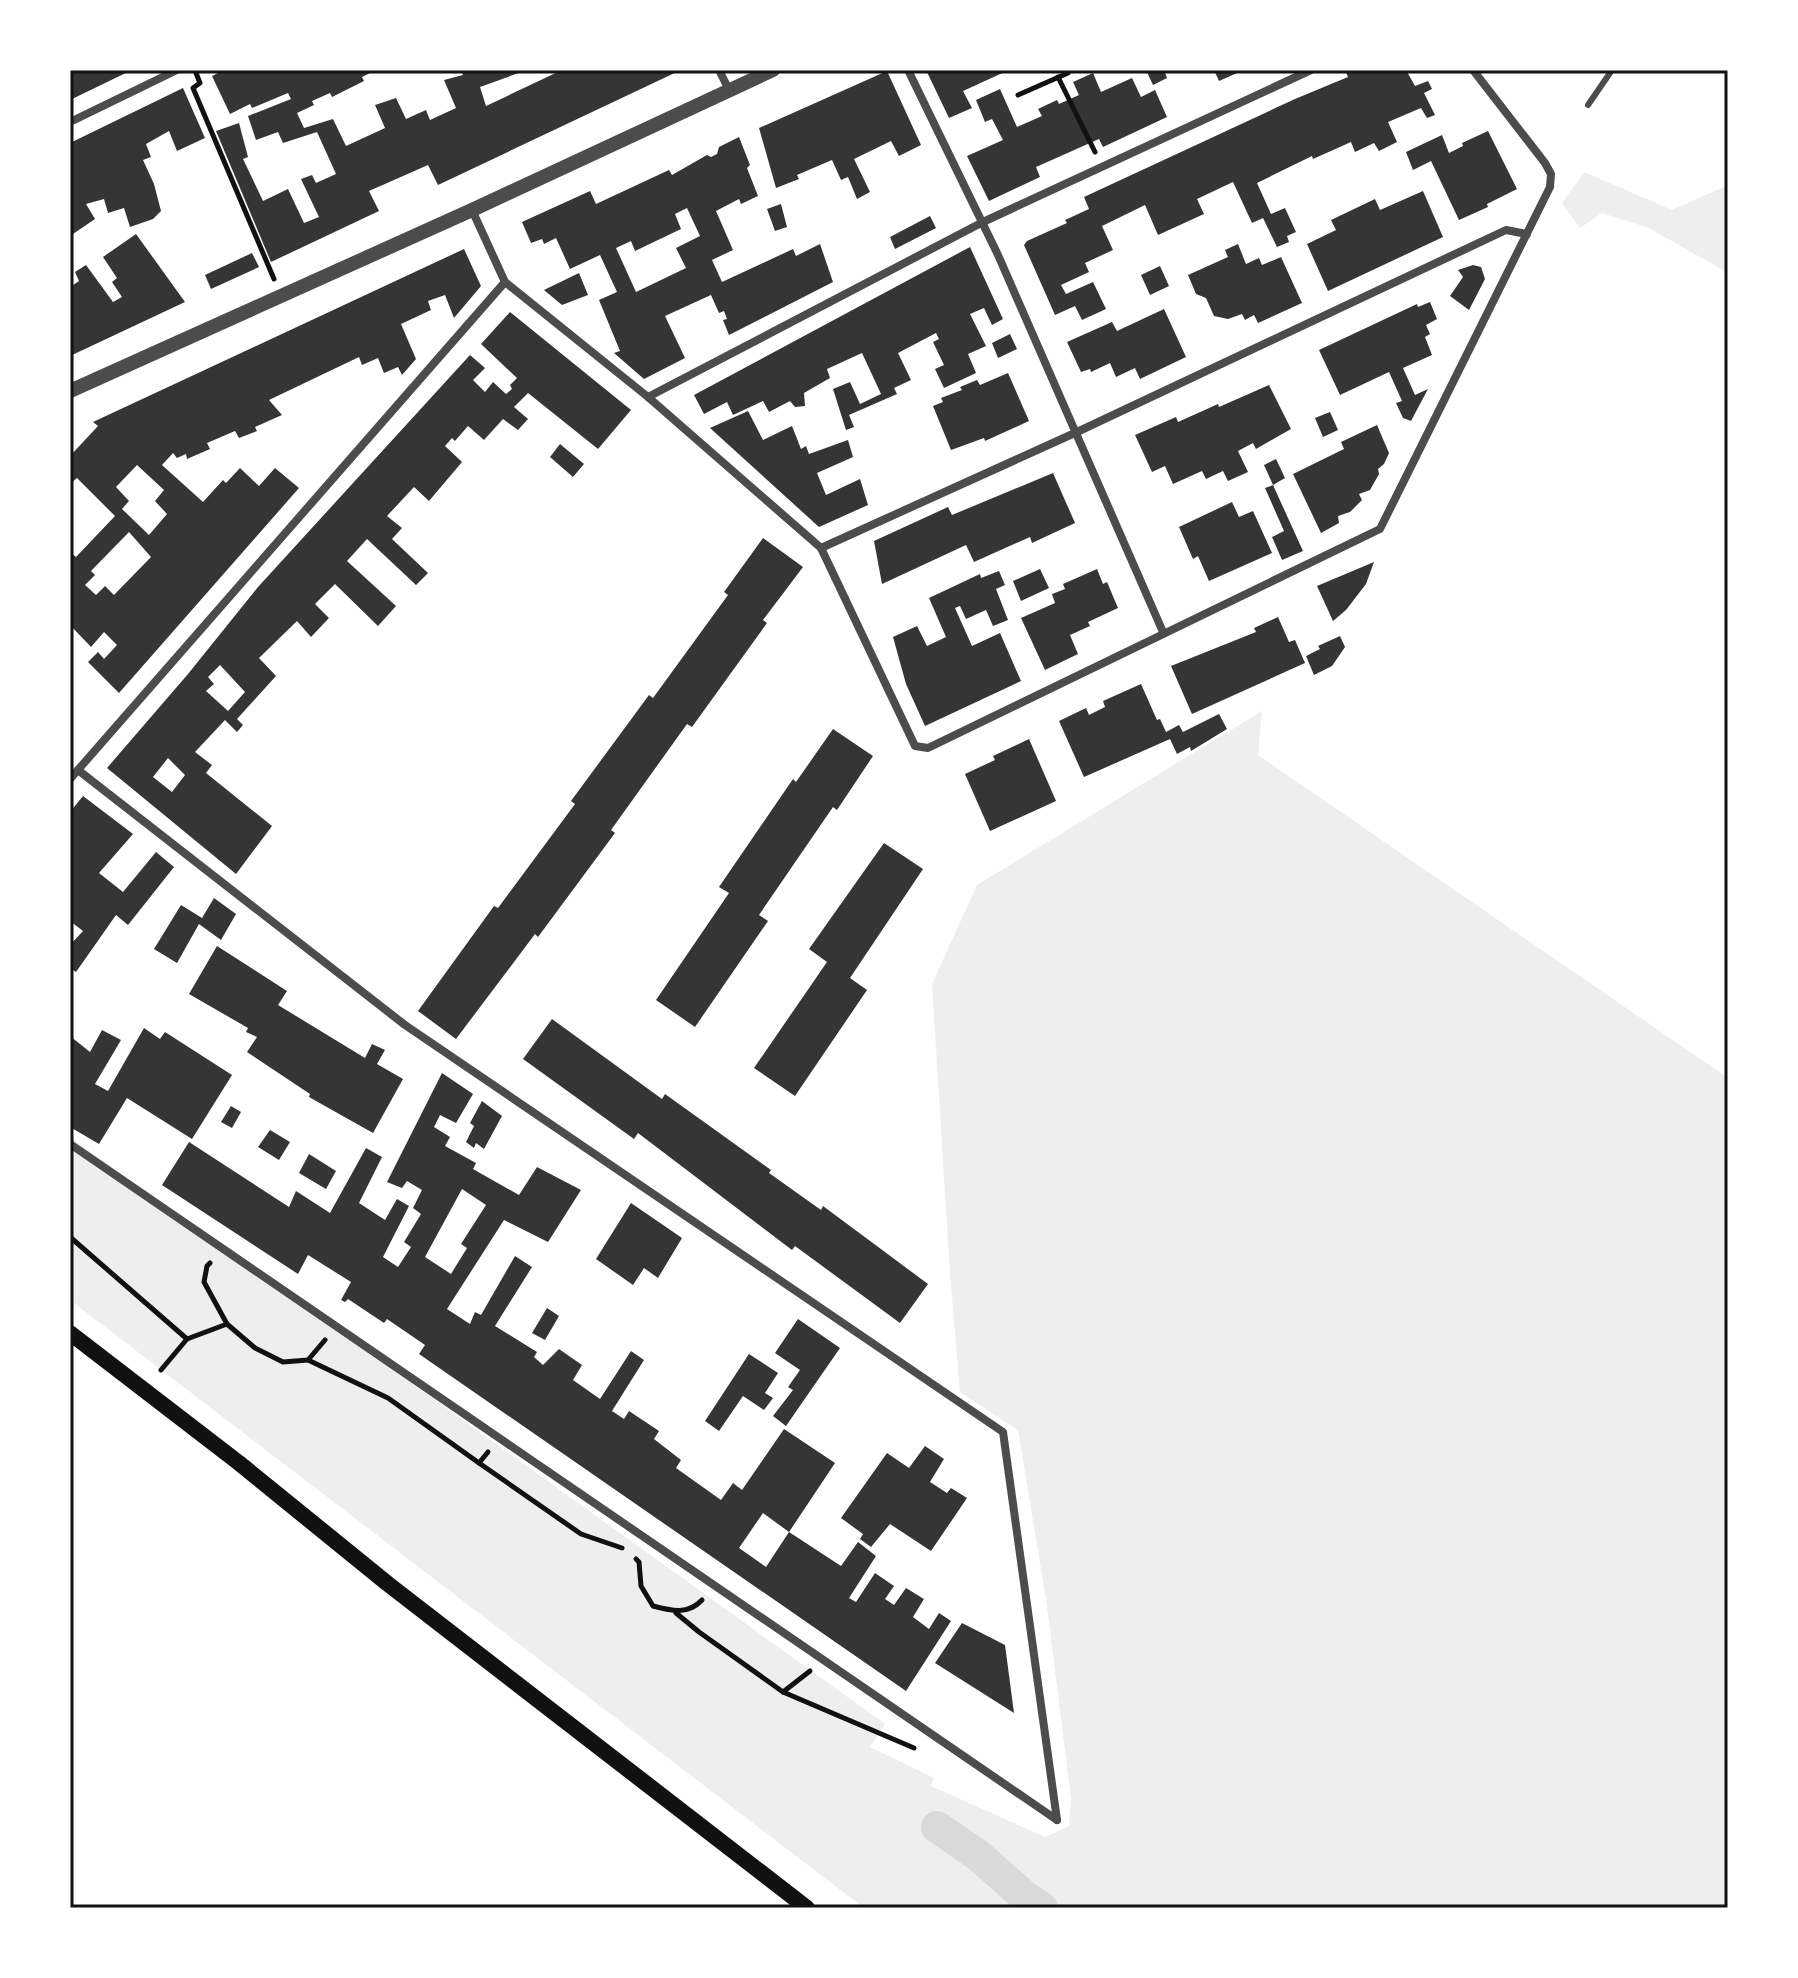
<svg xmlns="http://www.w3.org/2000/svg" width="1798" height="1978" viewBox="0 0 1798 1978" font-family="Rubik,sans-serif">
  <rect width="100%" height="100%" fill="#fff"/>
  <g fill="#eee">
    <polygon points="1584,172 1672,210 1728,185 1728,273 1649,228 1602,213 1580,228 1562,203"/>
    <polygon points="1262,711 1258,755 1728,1078 1728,1908 864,1908 70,1300 70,1137 885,1724 870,1747 934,1778 931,1786 1045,1837 1069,1826 1071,1799 1046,1599 1018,1430 960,1392 950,1274 932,984 977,885"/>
  </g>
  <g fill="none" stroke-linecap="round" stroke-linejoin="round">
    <polyline stroke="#d9d9d9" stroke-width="32" points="937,1827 979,1856 1024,1896 1042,1908"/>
  </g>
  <g fill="#353535" fill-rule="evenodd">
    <polygon points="70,70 132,70 70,100"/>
    <polygon points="224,70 376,70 362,77 364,81 332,97 330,93 312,101 314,105 297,113 304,128 333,119 346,146 385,128 375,105 396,98 406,119 426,110 430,120 456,108 444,80 463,75 461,70 527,70 480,87 486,106 562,70 681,70 438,185 428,165 369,191 379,211 271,262 216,131 239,123 248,157 243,159 263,201 288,189 304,223 319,217 301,179 312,175 316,183 336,174 317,132 283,143 278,132 256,140 248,116 291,99 288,93 252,108 250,104 230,114 212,76"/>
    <polygon points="926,70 1009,70 963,91 972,108 949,118"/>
    <polygon points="1146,70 1164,70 1167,78 1153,85"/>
    <polygon points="1214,70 1244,70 1219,81"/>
    <polygon points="1345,70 1406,70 1415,86 1428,81 1432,89 1424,93 1435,115 1427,118 1421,108 1388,122 1397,142 1379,151 1374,143 1355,152 1351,142 1313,159 1312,156 1257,183 1271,214 1285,208 1296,232 1287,236 1289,242 1277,247 1263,218 1252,223 1233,182 1197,199 1204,214 1158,235 1145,205 1102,226 1113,250 1085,263 1089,272 1061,285 1066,294 1093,282 1106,309 1082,320 1075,306 1055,315 1024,245 1027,241 1067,223 1065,220 1089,209 1084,197 1295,99 1348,77"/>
    <polygon points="887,71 921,145 899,156 891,141 854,159 870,192 857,199 848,177 841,180 832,160 797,175 799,179 776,188 759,128"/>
    <polygon points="1093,73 1101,92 1132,78 1141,97 1155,90 1167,117 1103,147 1099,139 1036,167 1040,177 989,201 967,156 1003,140 992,119 985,122 976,100 1000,89 1017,127 1042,116 1038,109 1057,100 1059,104 1079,95 1073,82"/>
    <polygon points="183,88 205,138 177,151 169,131 146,144 151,157 143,160 154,184 161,211 153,219 130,227 124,208 108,213 104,199 86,204 95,219 70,236 70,143"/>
    <polygon points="1488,131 1517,189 1487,204 1488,207 1459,220 1431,161 1413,170 1406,152 1442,135 1449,153 1463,146 1462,143"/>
    <path d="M739,137l11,28 -3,3 11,28 -17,8 -2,-5 -23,12 17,39 -21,10 10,22 71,-33 3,7 24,-12 13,38 -104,53 -6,-15 4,-1 -3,-8 -5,2 -8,-18 -46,21 20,42 -41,21 -30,-26 6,-2 -21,-51 18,-8 -17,-37 -30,14 -14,-31 -12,6 -2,-5 -11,4 -9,-21 68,-31 6,13 73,-34 3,5 35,-20 4,2 6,-3 2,-7zM687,208l13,28 -24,12 10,20 -50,24 -20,-44 15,-7 4,10 46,-22 -6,-15z"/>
    <polygon points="1423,191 1443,237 1328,291 1307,244 1336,230 1331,220 1375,199 1380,210"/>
    <polygon points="781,204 787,227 775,231 767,209"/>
    <polygon points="930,216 936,228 895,249 890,237"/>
    <polygon points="136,234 185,302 70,356 70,287 79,281 75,272 86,265 113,302 122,297 112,282 117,278 103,257"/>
    <polygon points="1238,244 1246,264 1259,258 1262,265 1281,257 1302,303 1258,323 1254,315 1245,320 1242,314 1228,319 1214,316 1206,298 1196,294 1188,275 1228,257 1225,250"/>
    <polygon points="970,247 1003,319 992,325 984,308 970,314 986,346 968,354 976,373 944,388 935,369 944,365 933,342 939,339 936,333 898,353 911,380 894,388 897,394 849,415 854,427 846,430 833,389 850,382 860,404 881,394 862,353 827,369 830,378 804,393 805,406 795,407 790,401 769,412 763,401 733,415 727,402 704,414 694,395"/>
    <path d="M464,249l17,37 -27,32 -9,-23 -17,6 3,9 -30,14 15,35 -14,16 -4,-8 -14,6 -6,-15 -16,7 -3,-8 -90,43 13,15 -27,12 2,4 -18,7 -4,-7 -28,12 3,6 -23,10 -1,-5 -9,4 -4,-5 -11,12 41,37 20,-22 3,3 14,-15 19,18 16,-18 24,20 -180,205 -31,-31 10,-10 6,7 13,-14 -13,-13 -13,15 -21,-22v-73l6,5 39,-41 -38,-38 -7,6v-28l28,-30 -5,-4zM137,465l27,25 -9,11 12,13 -18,21 -27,-26 7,-8 -13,-14zM129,532l22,25 -37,38 -9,-9 -9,9 -11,-10 10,-10 -4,-4z"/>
    <polygon points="252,253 259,267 211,289 205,275"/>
    <polygon points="1473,265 1481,267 1485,279 1469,310 1450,296 1463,277 1458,270"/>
    <polygon points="1160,266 1169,286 1150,295 1141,275"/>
    <polygon points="579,273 588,295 562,305 544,290"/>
    <polygon points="1430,302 1437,319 1426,325 1430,334 1425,337 1432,355 1403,368 1415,395 1428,389 1411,421 1403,418 1396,403 1402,401 1389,372 1340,395 1319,350 1417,304 1418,307"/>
    <polygon points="1164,309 1186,357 1140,379 1135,368 1116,377 1110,363 1091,372 1090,369 1081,372 1067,342 1112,322 1117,331"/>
    <path d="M510,312l121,98 -33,39 -70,-56 -14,14 14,12 -10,11 -15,-11 -19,21 -16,-14 -13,15 -3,-3 -7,8 17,16 -33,39 -15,-14 -27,29 15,12 -10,11 36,34 -12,12 -49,-46 -20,22 49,45 -18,20 -43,-42 -20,20 14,14 -18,19 -14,-16 -38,37 17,18 -39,43 6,6 -6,7 -12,-12 -30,32 17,13 -6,8 66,53 -36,48 -129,-106 81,-94 70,-87 212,-232 15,13 -12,12 12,12 8,-10 13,12 6,-5 -2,-4 7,-7 -36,-34zM220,665l25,27 -17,19 -22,-20 8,-7 -6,-7zM168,758l17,17 -13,17 -19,-15z"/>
    <polygon points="1010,334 1017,349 998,358 992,343"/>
    <polygon points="1008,373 1029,421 985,441 984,438 951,450 933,406 943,402 941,398 962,390 960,387 977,380 980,385"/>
    <polygon points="1269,385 1291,429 1256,449 1253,443 1238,451 1248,472 1228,481 1223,471 1206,479 1202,471 1173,484 1165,466 1152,472 1135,435 1176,417 1178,422 1218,404 1219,407"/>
    <polygon points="748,411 763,440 792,426 801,449 806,446 809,454 848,440 853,457 817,473 826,495 860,479 868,505 819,527 710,428"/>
    <polygon points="1330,412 1338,430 1323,437 1315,418"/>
    <polygon points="1377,425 1389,453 1384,464 1378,469 1379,474 1370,490 1359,494 1362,500 1350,512 1338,516 1339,523 1321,533 1293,474 1344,449 1341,442"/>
    <polygon points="560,444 584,464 573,477 550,457"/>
    <polygon points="1276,459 1285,478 1273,485 1264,465"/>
    <polygon points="1053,473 1075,523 1032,543 1030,537 974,562 966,545 882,584 874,541 948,507 952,515"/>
    <polygon points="1273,485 1303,551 1282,560 1272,537 1284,531 1265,488"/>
    <polygon points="1232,502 1239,517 1253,511 1272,553 1209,581 1198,556 1193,559 1179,527"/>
    <polygon points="763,538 803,567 763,620 767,623 692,727 687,724 611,830 615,833 538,937 535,934 456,1039 418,1011 494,906 498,908 575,804 571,801 649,695 653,698 728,595 724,592"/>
    <polygon points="1374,562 1366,584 1346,610 1333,621 1317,586"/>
    <polygon points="1040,569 1049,588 1021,601 1013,581"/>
    <polygon points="1097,569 1103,584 1107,582 1118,608 1088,622 1090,626 1070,635 1078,654 1045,670 1021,618 1055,603 1052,594 1065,589 1063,584"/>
    <polygon points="999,571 1005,585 996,589 1008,620 993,626 986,610 966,619 960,606 955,608 972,646 1000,633 1021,681 925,726 906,684 893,637 917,626 927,646 946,637 929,598 980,574 981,578"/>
    <polygon points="1278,617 1289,642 1295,640 1305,663 1192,714 1171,666 1256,632 1254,628"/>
    <polygon points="1340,636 1345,647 1332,666 1314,675 1306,656 1320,649 1318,646"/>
    <polygon points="1141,684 1157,720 1160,719 1166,732 1179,725 1183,732 1219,714 1227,729 1191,751 1190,747 1177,754 1170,739 1084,777 1059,721 1086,708 1089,715 1105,707 1103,701"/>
    <polygon points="833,729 873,756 837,810 833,807 759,915 768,921 695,1027 656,1000 729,893 719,887 793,779 796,782"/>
    <polygon points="1029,739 1056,801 990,831 965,774 995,760 993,756"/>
    <polygon points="83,796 133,834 99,873 123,892 156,852 174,867 128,925 116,915 76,972 70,968 70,945 83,931 70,921 70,812"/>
    <polygon points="884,843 923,869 850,978 867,990 795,1096 754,1068 827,962 809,949"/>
    <polygon points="214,898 236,914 221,940 199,924 177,963 154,949 181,905 202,918"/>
    <polygon points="217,946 287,991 278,1005 365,1058 372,1044 385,1050 377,1064 403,1079 373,1133 309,1097 310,1094 247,1052 257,1037 246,1032 248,1028 189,994"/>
    <polygon points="552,1019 662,1099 665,1094 771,1170 769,1173 821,1210 823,1206 928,1284 900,1323 795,1246 792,1250 638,1133 634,1139 523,1059"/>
    <polygon points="144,1028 160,1039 165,1032 232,1075 192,1139 127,1098 99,1144 70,1127 70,1036 90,1052 102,1030 121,1040 95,1084 108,1091"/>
    <path d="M442,1073l31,21 -17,29 -16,-8 -6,12 16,10 -5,9 31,17 -3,6 46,26 18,-28 44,23 -33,52 -44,-22 -57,89 23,15 5,-12 6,3 34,-59 17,11 -37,59 42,26 -3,5 9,8 16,-16 23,16 -9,15 27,19 31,-48 13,9 -32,51 12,8 5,-8 30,20 -5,8 27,21 -5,8 45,32 12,-17 9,7 42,-61 51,34 -46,69 -26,-19 -24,35 27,19 23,-35 52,34 17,-24 18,14 -27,42 7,4 19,-29 19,13 -9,13 9,6 12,-17 18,11 -11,18 16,12 10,-16 12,8 -45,70 -487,-337 6,-9 -38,-26 -3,4 -36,-24 -3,3 -4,-2 10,-18 -43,-27 -10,19 -136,-89 27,-43 100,65 7,-16 34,22 36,-65 16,9 -23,46 26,17 12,-21 12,7 -26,51 15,10 13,-20 -7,-5 17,-28 -8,-6 9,-18 -15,-9 -5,7 -15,-6zM462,1189l24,16 -25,39 6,4 -16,26 -26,-17z"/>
    <polygon points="482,1101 502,1116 484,1149 476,1143 474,1148 466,1142 474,1126 470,1123"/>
    <polygon points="231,1106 241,1112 232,1128 221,1122"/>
    <polygon points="270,1130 290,1142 279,1160 258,1147"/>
    <polygon points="309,1154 336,1171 326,1189 299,1173"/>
    <polygon points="631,1203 682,1238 658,1278 644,1268 633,1285 596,1259"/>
    <polygon points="547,1308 559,1316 545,1340 532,1333"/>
    <polygon points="798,1319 840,1348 786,1426 773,1416 793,1390 788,1387 800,1370 775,1353"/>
    <polygon points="749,1354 778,1373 765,1393 773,1398 764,1410 743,1396 719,1431 705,1421"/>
    <polygon points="925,1446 944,1459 930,1482 947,1493 951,1488 967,1498 931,1551 890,1524 871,1547 860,1539 863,1534 841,1518 887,1453 909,1468"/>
    <polygon points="962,1623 1005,1645 1014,1713 935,1663"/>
  </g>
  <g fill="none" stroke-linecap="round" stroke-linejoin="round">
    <g stroke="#111" stroke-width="5">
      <polyline points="196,73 200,83 193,88 274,279"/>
      <polyline points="1058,77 1095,152"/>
      <polyline points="1018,95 1068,73 1067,70"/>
      <polyline points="70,1237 187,1339"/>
      <polyline points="227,1324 255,1348 283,1362 308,1360 325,1340"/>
      <polyline points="308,1360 388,1398 479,1463 488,1452"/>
      <polyline points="161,1370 187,1339 227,1324 204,1282 207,1266 210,1263"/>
      <polyline points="479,1463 581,1534 622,1548"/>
      <path d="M636,1559l3,3 2,24 12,20c19,5 35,9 49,-6"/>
      <polyline points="676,1613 699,1632 783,1692 914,1748"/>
      <polyline points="783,1692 810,1671"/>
    </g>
    <polyline stroke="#4c4c4c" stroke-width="6" points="1588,105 1612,70"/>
    <g stroke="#4c4c4c" stroke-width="8">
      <polyline points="719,70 729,90"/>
      <polyline points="908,70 998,255 1163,632"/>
      <polyline points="70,122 177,70"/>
      <polyline points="472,210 505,282 648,397 821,548 915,746 928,748 1380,529 1550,187 1551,174 1545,163 1473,70"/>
      <polyline points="648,397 983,222 1311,70"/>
      <polyline points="821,548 1077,432 1506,230 1527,234"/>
      <polyline points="78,770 405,1025 1003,1432 1057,1820"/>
      <polyline points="70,779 505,282"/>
      <polyline points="70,1144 1057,1820"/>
    </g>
    <polyline stroke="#4c4c4c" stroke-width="14" points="70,391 472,210 773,70"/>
    <polyline stroke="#111" stroke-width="16" points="70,1333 239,1463 388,1584 807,1908"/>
  </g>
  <rect width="1798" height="1978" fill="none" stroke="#ffffff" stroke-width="144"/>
  <rect x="72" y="72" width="1654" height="1834" fill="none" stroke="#111" stroke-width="3"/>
</svg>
